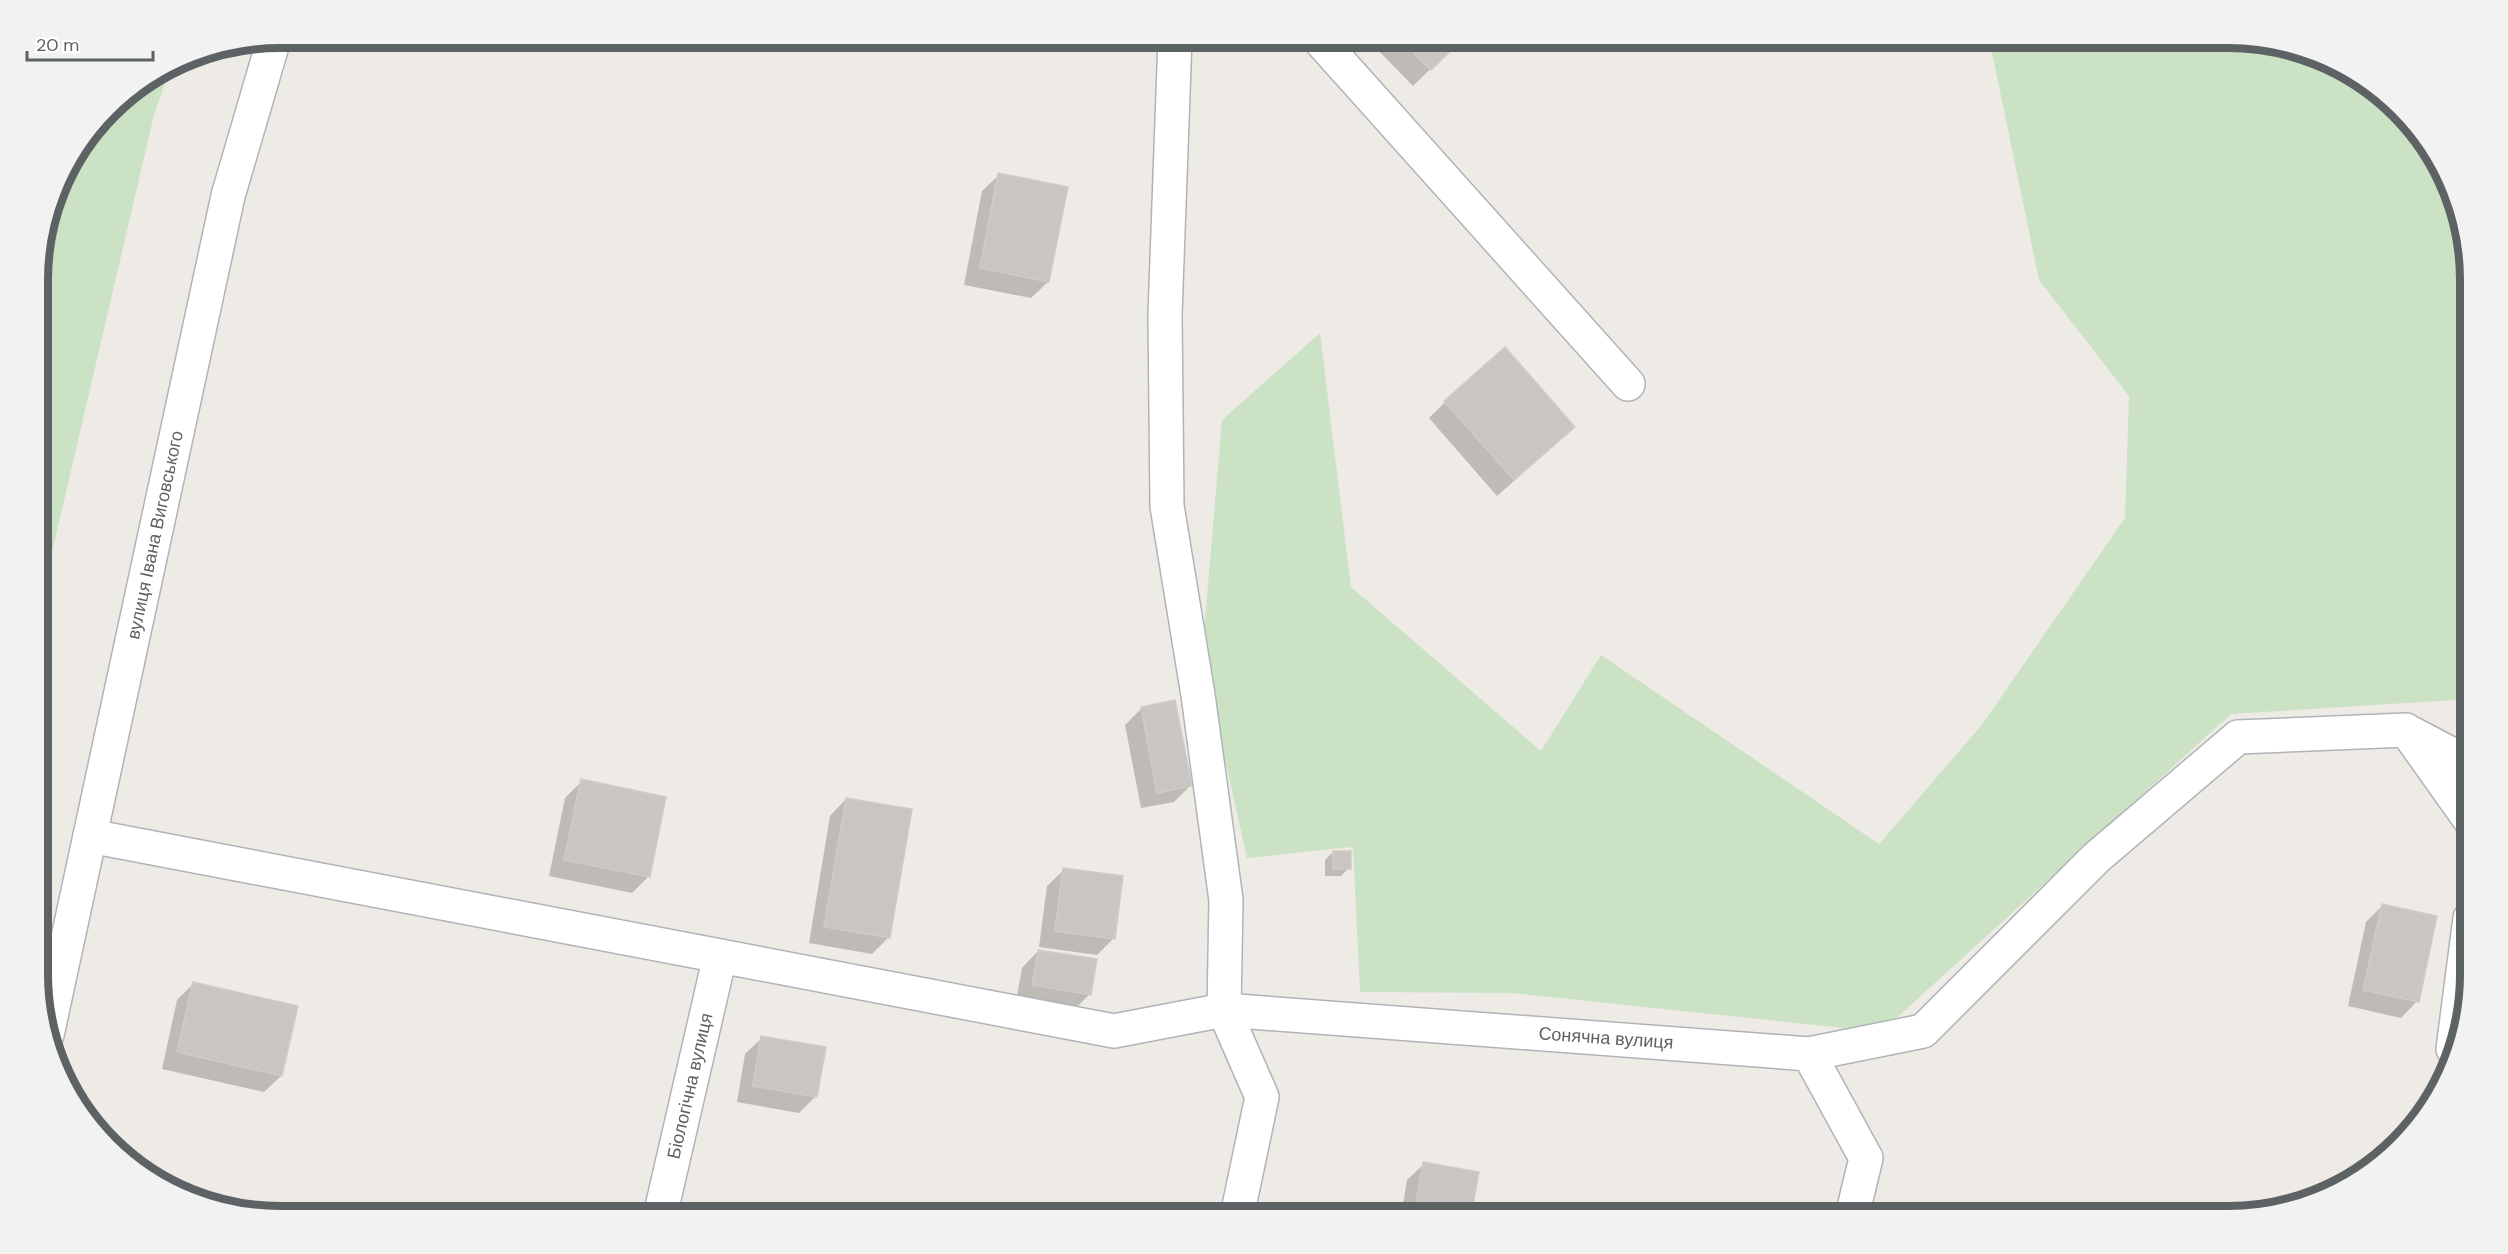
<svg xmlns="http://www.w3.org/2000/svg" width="2508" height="1254" viewBox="0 0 2508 1254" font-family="'DM Sans',sans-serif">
  <rect width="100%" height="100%" fill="#eeeae5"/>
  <g fill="#cbe3c4">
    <polygon points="1989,38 2228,38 2335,62 2388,97 2430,145 2468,248 2470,699 2231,714 1881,1032 1512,993 1360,992 1353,847 1247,858 1202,656 1222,420 1320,333 1351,587 1541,751 1601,655 1879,844 1981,726 2125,518 2129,396 2039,280"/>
    <polygon points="171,66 154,115 39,608 38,263 63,172 120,98"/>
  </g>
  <g fill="#0003">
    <polygon points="1381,38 1462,38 1413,86 1373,45"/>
    <polygon points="999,175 1048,282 1031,298 964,285 982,191"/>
    <polygon points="1445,402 1557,443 1497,496 1429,418"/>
    <polygon points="1142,708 1190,786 1174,802 1141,808 1125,725"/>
    <polygon points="582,781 649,876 632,893 549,876 565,798"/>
    <polygon points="846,799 889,937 872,954 809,943 830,816"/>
    <polygon points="1333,852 1349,868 1341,876 1325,876 1325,860"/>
    <polygon points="1064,870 1113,939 1097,955 1039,947 1047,886"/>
    <polygon points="2382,906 2417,1001 2401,1018 2348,1006 2366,922"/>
    <polygon points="1038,951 1090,994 1073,1011 1016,1001 1022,968"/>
    <polygon points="193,984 281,1076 264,1092 162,1069 177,1000"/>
    <polygon points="762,1038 816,1096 799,1113 737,1102 745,1054"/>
    <polygon points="1424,1164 1477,1173 1470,1216 1401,1216 1407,1180"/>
  </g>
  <g fill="#c9c5c2" stroke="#d2cbc4" stroke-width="1.5">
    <polygon points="1398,38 1464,38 1431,70"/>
    <polygon points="998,173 1068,187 1049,282 980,268"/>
    <polygon points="1505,347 1575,427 1514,480 1444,401"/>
    <polygon points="1175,700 1192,786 1157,793 1141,707"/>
    <polygon points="581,779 666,797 650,877 564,860"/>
    <polygon points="846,798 912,809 890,938 824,927"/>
    <rect x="1333" y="851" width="18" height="18"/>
    <polygon points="1063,868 1123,876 1115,939 1055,931"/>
    <polygon points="2382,904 2437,916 2419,1002 2363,990"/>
    <polygon points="1038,950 1097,959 1091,995 1032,985"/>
    <polygon points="193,982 298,1006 282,1076 177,1052"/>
    <polygon points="761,1036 826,1047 817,1097 753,1086"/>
    <polygon points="1423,1162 1479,1172 1471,1216 1414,1216"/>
  </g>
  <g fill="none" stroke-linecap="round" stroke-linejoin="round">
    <g stroke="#b0b4b6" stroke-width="36">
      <g id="minor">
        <polyline points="1175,38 1165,315 1167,506 1198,695 1226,900 1224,1010 1262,1097 1237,1216"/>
        <polyline points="1318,38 1628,384"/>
        <polyline points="2413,734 2470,764"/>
        <polyline points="90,836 1114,1031 1224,1010 1809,1054 1866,1158 1852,1216"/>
        <polyline points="47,1035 228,196 274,39"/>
        <polyline points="2453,1049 2470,918"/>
        <polyline points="1809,1054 1923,1031 2096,858 2238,737 2406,730 2470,820"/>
        <polyline points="660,1216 720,956"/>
      </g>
    </g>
    <use href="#minor" stroke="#fff" stroke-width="33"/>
  </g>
  <g text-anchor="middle" stroke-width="5" stroke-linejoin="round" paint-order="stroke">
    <g font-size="18" fill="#5d6264" stroke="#fff">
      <text transform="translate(155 535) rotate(-78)" y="6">вулиця Івана Виговського</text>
      <text transform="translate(1606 1038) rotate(4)" y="6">Сонячна вулиця</text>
      <text transform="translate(690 1086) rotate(-77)" y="6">Біологічна вулиця</text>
    </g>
  </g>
  <path d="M0 0H2508V1254H0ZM280 48H2228A232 232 0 0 1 2460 280V974A232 232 0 0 1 2228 1206H280A232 232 0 0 1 48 974V280A232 232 0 0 1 280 48Z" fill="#f2f2f3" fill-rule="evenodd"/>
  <path fill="none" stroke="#5d6264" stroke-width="8" d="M280 48H2228A232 232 0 0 1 2460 280V974A232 232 0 0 1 2228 1206H280A232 232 0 0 1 48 974V280A232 232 0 0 1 280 48Z"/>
  <path d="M27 51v9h126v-9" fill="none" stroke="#5d6264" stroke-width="3"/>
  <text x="36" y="51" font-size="18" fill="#5d6264" stroke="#ffffff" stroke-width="4.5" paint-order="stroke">20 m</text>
</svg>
